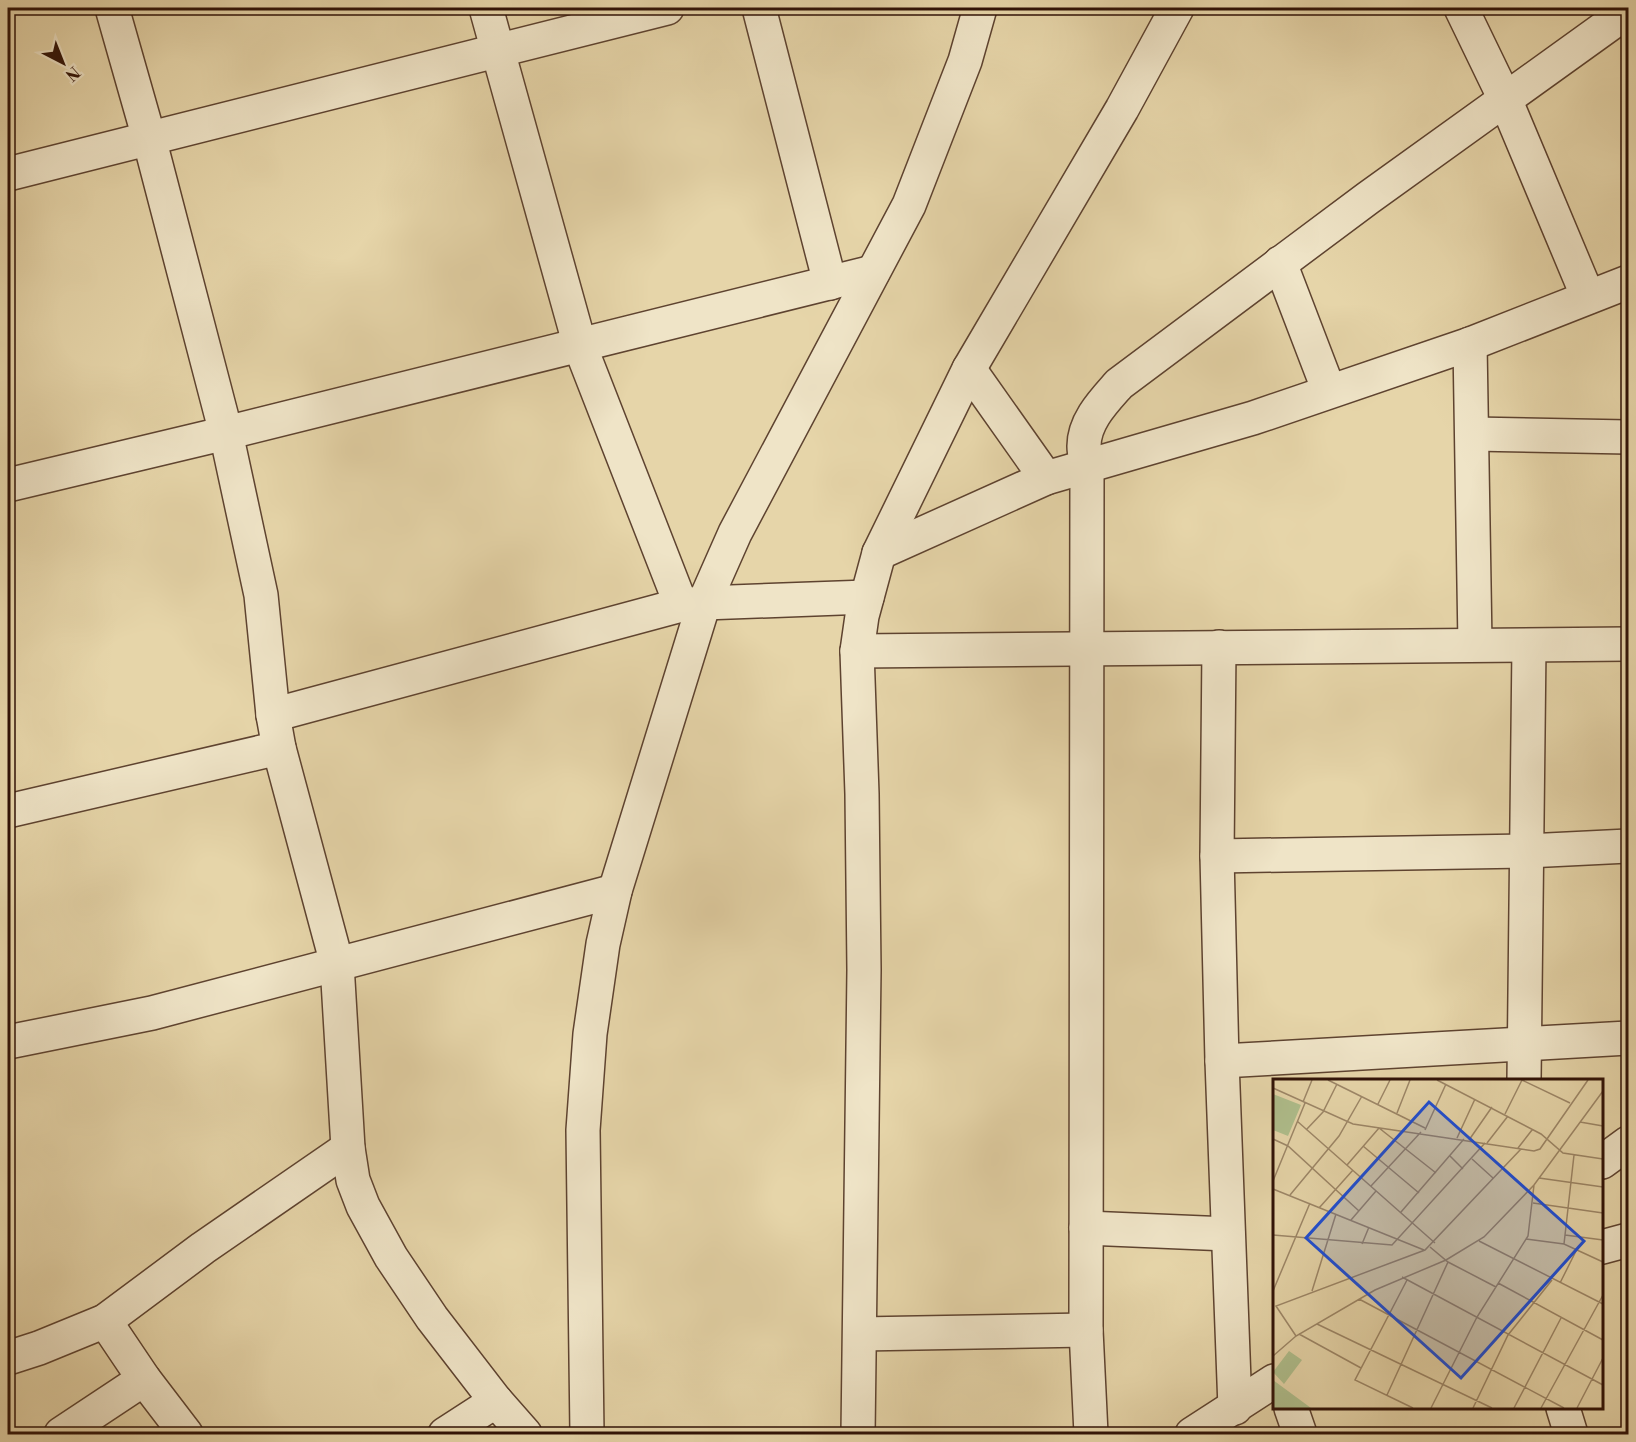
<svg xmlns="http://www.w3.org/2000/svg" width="1636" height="1442" viewBox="0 0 1636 1442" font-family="'Libre Bodoni',serif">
  <rect width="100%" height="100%" fill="#e6d5a9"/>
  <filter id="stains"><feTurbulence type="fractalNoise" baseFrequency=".00333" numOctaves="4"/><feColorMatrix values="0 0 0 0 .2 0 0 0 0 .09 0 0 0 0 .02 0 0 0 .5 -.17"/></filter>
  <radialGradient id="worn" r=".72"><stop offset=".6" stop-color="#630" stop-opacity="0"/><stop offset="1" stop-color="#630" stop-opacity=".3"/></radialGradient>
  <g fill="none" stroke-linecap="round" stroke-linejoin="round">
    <g stroke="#5e4330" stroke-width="36">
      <g id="street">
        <polyline points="112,8 149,138 226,433 261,595 273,715 279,748 337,964 348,1148 353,1180 363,1206 391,1257 432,1318 496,1401 525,1434"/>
        <polyline points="486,8 580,346 681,605"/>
        <polyline points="759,8 830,283"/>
        <polyline points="1461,8 1505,99 1588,297"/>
        <polyline points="8,174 667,8"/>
        <polyline points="1280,263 1329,391"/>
        <polyline points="1470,344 1475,644"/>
        <polyline points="969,369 1046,478"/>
        <polyline points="1473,434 1628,437"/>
        <polyline points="8,485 226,433 873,272"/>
        <polyline points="879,553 1046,478 1253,418 1470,344 1628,282"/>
        <polyline points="1219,647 1217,856 1222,1061 1235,1408"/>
        <polyline points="857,651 1628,644"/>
        <polyline points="273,715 681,605 704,603 867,597"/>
        <polyline points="8,811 279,748"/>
        <polyline points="1217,856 1527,851 1628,846"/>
        <polyline points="8,1042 152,1013 615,891"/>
        <polyline points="1222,1061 1628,1038"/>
        <polyline points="1524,1080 1529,646"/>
        <polyline points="1602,1162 1628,1143"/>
        <polyline points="1086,1228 1228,1234"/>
        <polyline points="1602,1247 1628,1240"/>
        <polyline points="105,1321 144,1379 186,1434"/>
        <polyline points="860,1334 1086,1330"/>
        <polyline points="8,1358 39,1348 105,1321 203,1248 348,1148"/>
        <polyline points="1291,1408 1300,1434"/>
        <polyline points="1563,1408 1571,1434"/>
        <polyline points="61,1434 144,1379"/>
        <polyline points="445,1434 496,1401"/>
        <polyline points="587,1434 583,1130 590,1034 603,944 615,891 704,603 735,533 909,205 965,61 980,8"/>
        <polyline points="858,1434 864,970 862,794 857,651 862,616 879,553 969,369 1122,109 1177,8"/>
        <path d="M1091,1434l-5,-104 1,-864c-1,-6 -3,-13 -3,-20 0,-25 20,-45 35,-62l249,-186 260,-187"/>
        <polyline points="1192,1434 1274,1381"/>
      </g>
    </g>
    <use href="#street" stroke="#efe4c7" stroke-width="33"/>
  </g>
  <g transform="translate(1273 1079)">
    <rect width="330" height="330" fill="#e6d5a9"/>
    <path d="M0,15l28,11 -13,31 -15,-6zM16,272l13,9 -18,24 -11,-12zM0,301l38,28h-38z" fill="#afbe8c"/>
    <path fill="none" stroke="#9d8768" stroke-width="1.5" d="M55,1l97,48M164,1l104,54 22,19 40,6M249,1l48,23M0,9l80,36 181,27 6,-2 48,-69M30,23l9,-22M105,25l12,-24M124,34l13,-33M232,35l17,-34M24,42l138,122M307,43l23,4M33,51l17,-18 14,-28M152,51l21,-46M184,59l18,-39M0,60l15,7 71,65M196,61l23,-33M214,64l21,-27M90,67l56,47M245,69l14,-18M177,77l13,13M199,80l21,19M74,86l32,-37 57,45M266,99l64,9M0,102l32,-78M98,107l50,-54M0,110l151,61M17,116l49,-59 23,-40M260,124l70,10M46,129l34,-38M128,133l63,-73M78,141l25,-29M0,156l119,10 93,-102M292,156l38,5M253,160l38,5 39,18M206,162l124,63M89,165l7,-17M291,165l10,-89M157,168l18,15 48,25M129,198l201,108M134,201l-52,100 58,28M225,204l105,57M287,204l17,-34M0,212l37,-88M39,212l24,-77M86,220l205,109M44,245l175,84M26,255l62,34M23,257l-20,-30 149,-56 96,-101M0,277l23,-20 79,-46 71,-30 38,-23 50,-52 69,-94M114,316l61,-133M158,329l46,-91 51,-81 6,-51M200,329l35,-73 44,-55M241,329l47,-90M268,329l62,-113M304,329l26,-50"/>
    <path fill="#1d4ed8" fill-opacity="0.15" stroke="#1d4ed8" stroke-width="3" d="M156,23l155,139 -123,137 -155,-140z"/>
    <rect width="330" height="330" fill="none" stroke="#301207" stroke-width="3"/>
  </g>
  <rect width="1636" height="1442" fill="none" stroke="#e6d5a9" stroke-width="30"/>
  <rect x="9" y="9" width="1618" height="1424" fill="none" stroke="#301207" stroke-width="3"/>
  <rect x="15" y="15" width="1606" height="1412" fill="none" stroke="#301207" stroke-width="1.5"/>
  <g transform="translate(63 63) rotate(138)" stroke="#efe4c7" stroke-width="4.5" paint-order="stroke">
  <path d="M0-4.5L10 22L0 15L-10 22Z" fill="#301207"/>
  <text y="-9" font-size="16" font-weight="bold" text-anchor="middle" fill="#301207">N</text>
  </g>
  <rect width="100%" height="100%" filter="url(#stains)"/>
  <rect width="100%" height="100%" fill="url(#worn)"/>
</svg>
